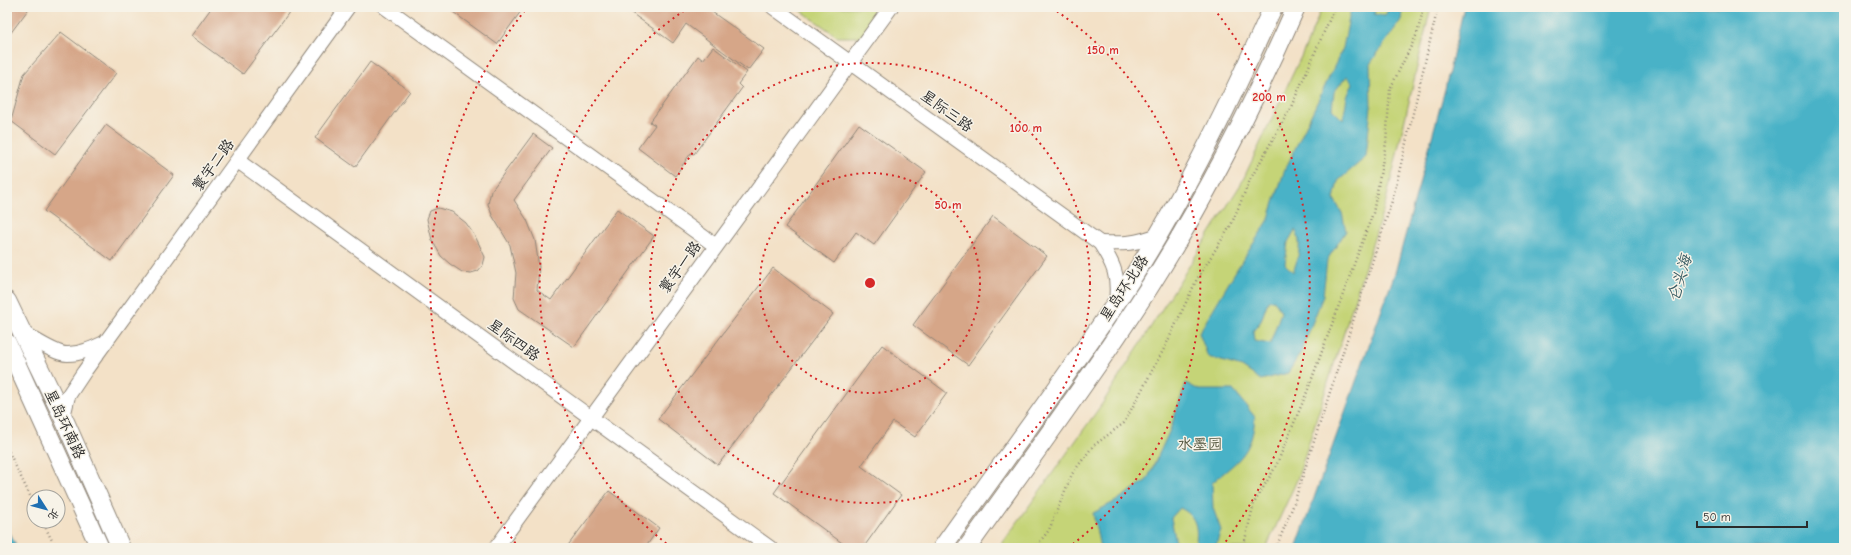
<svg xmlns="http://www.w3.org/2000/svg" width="1851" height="555" viewBox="0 0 1851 555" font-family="'Comic Neue','LXGW WenKai TC',sans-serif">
  <rect width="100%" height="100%" fill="#f7f3e8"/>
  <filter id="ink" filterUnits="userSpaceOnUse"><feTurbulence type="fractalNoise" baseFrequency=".025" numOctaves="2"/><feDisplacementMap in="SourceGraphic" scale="8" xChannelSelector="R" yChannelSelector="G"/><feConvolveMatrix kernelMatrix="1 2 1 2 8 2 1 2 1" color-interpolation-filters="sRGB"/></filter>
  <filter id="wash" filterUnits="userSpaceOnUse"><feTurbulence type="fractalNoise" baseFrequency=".012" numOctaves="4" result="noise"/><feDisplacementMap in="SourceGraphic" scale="16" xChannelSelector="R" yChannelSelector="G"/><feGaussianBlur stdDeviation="0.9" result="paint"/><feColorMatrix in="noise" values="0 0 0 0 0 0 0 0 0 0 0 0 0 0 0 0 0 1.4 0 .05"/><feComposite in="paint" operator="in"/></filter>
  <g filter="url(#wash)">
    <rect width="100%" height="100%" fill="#f3e1c7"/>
    <g fill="#c5d477" stroke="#788051">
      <polygon points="796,7 883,7 862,37 838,37"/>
      <polygon points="1322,7 1431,7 1386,201 1297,480 1266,548 999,548 1102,404 1241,184 1306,46"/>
    </g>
    <g fill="#49b2c7" stroke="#3a6e79" fill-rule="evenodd">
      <path d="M1354,7h22l-2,7 11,2 4,-9h14l-2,13 -31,44 1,43 -5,50 -28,24 -4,18 8,14 4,18 -19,29 -4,36 -22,56 -13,21 -27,7 -19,-13 -34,-10 -9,-24 41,-69 28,-43 16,-49 59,-124 7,-35zM1347,76l6,7 -6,14 -4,23 -11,-11 2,-17zM1295,230c8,12 3,29 -2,42l-8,-8 3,-22zM1274,300l7,12 -11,32 -16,-3 -1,-10 8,-10 7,-20z"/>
      <polygon points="1464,7 1844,7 1844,548 1296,548 1395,273 1445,89"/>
      <path d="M1186,383l13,7h34l22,27c-3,38 -17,43 -43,66l1,25 8,22 -6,18h-20c3,-17 3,-32 -15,-40l-9,10 6,30h-77l-7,-35 23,-12 31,-21 23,-50z"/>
      <polygon points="7,530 18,548 7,548"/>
    </g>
    <g id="blocks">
      <g fill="#d6a688">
        <polygon points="7,7 30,7 7,38"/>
        <polygon points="212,7 293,7 243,74 191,36"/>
        <polygon points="446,7 524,7 497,44"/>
        <polygon points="623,7 705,7 764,49 748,70 686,24 673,43"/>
        <polygon points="61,32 116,73 55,154 11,121 24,74"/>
        <polygon points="713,47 747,72 738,84 742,88 694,154 691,153 675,176 638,148 655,125 650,122 698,56 703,60"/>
        <polygon points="370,62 410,91 355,167 315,138"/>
        <polygon points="859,124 926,172 874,245 856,232 834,263 785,227"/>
        <polygon points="106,125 174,175 112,261 44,211"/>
        <polygon points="533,134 552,148 514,200 527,220 535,240 539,267 537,290 551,300 617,209 654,236 574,347 519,309 514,298 516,273 510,245 492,215 488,204 491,191"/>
        <polygon points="438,208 452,212 466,223 476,238 485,257 483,265 478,271 471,273 462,272 450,264 441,256 432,240 427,219 430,211"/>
        <polygon points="993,216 1047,256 968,365 913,325"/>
        <polygon points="773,268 833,314 718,465 658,419"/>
        <polygon points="882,345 947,393 915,437 893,422 861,466 901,495 863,548 849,548 774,493"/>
        <polygon points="609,491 659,528 645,548 566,548"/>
      </g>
    </g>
  </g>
  <g filter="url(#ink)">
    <use href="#blocks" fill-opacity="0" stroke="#8f8679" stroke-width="1"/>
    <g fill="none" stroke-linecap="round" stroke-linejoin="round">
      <g stroke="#8f8679" stroke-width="16">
        <g id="minor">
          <polyline points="385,7 716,246"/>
          <path d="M773,7l327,236c14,22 19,33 16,59"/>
          <polyline points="238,161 770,548"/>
          <path d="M1100,243c23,1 36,1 58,-8"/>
          <path d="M23,333c11,6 34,22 45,21 13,0 25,-6 36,-11"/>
          <polyline points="63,417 68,396 84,372 348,7"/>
          <polyline points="496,548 891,7"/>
        </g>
      </g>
      <g stroke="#8f8679" stroke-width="20">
        <g id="major">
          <polyline points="7,301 63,417 121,548"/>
          <polyline points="7,343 100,548"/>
          <path d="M942,548c58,-82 118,-162 174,-245 62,-93 111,-194 157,-296"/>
          <path d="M967,548c62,-87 125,-172 183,-262 56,-88 104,-183 146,-279"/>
        </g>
      </g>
      <g stroke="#8f8679" stroke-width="2.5" stroke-dasharray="1 3" stroke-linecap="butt">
        <polyline points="7,448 34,504"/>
        <polyline points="42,521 56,548"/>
        <polyline points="1035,548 1049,530 1072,474 1093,446 1124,423 1166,345 1197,279 1231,225 1250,180 1291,107 1335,7"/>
        <polyline points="1243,548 1254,503 1276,466 1307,392 1373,213 1386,143 1390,89 1417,34 1424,7"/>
        <polyline points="1276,548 1293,506 1393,198 1438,7"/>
      </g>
      <use href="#minor" stroke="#fff" stroke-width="14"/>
      <use href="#major" stroke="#fff" stroke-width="18"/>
    </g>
  </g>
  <g fill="none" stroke="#d62828" stroke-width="2" stroke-dasharray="2 4">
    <circle cx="870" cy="283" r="110"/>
    <circle cx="870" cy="283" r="220"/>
    <path d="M671 547A330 330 0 0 1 688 8M1052 8A330 330 0 0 1 1069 547"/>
    <path d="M519 548A440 440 0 0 1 526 9M1214 9A440 440 0 0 1 1221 548"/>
  </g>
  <g text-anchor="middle" stroke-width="3" stroke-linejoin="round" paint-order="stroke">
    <g font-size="15" fill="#2b2b2b" stroke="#f7f3e8">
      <text transform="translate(947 111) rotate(36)" y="5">星际三路</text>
      <text transform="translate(213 165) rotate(-54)" y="5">寰宇二路</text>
      <text transform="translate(680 267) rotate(-54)" y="5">寰宇一路</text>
      <text transform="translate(1124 288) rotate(-57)" y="5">星岛环北路</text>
      <text transform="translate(514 340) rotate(36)" y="5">星际四路</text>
      <text transform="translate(65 424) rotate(65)" y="5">星岛环南路</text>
    </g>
    <g font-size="15" fill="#52553e" stroke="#f7f3e8">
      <text x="1200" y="449">水墨园</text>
    </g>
    <g font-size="16" font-style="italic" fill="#365a62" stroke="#f7f3e8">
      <text transform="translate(1679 278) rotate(-73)" y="6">仑头海</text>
    </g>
  </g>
  <circle cx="870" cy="283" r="6" fill="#d62828" stroke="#f7f3e8" stroke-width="2"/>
  <g font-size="12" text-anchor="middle" font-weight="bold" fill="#d62828" stroke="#f7f3e8" stroke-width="3" stroke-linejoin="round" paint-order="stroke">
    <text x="1103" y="54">150 m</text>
    <text x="1269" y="101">200 m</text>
    <text x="1026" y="132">100 m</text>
    <text x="948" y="209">50 m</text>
  </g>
  <rect width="1851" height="555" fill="none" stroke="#f7f3e8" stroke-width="24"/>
  <g transform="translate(46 509) rotate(126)"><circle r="19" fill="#f7f3e8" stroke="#a5a39c"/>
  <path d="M0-3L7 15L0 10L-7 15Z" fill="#1f6fb2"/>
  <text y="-6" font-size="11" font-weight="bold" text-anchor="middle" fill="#2b2b2b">北</text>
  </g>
  <path d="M1697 521v6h110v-6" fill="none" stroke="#2b2b2b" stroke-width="2"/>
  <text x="1703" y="521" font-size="12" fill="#2b2b2b" stroke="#f7f3e8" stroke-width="3" paint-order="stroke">50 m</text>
</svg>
